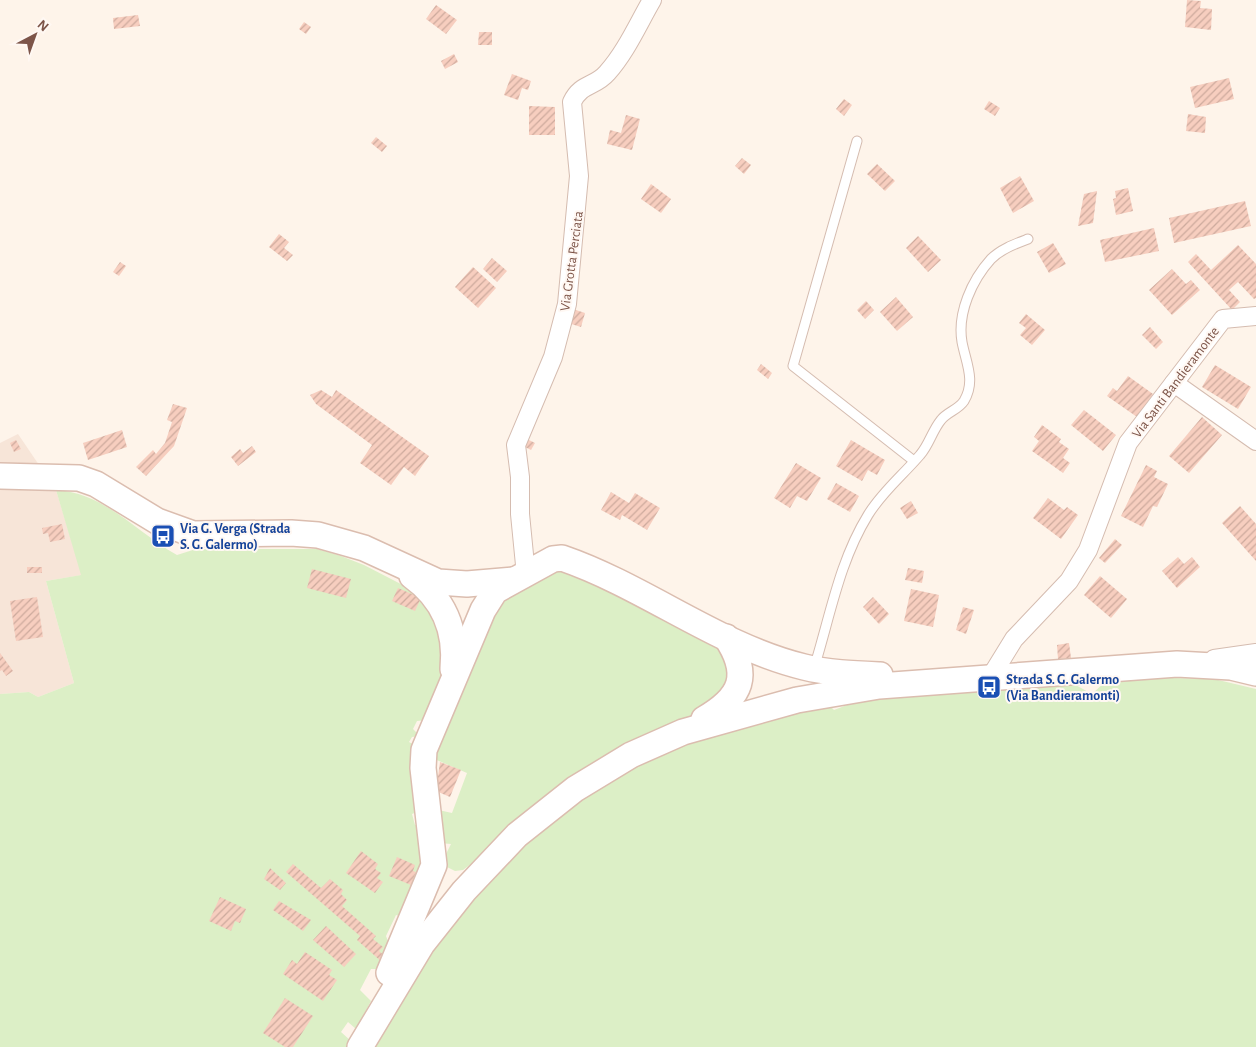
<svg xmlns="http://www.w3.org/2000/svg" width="1256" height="1047" viewBox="0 0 1256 1047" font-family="'Alegreya Sans',sans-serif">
  <defs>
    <pattern id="building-hatch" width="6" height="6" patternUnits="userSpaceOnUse" patternTransform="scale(1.25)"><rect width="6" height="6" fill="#f7cebf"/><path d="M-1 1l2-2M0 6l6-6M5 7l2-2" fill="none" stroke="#cdaa9d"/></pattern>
  </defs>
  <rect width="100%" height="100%" fill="#fef4ea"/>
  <polygon fill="#f7e5d8" points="18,434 56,490 82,575 46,581 74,683 38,697 29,692 0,694 0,443"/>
  <g fill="#dcefc6">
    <path d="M56,490c49,3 80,42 121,65l19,-6h121l24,7 23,9 58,30 11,11 14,66 -19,48 -11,1 -4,8 7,7 -8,1 -3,5 9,5 -1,65 -5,2 3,11 6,1 6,30 -22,62 -9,-3 -10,21 6,16 -9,17h-12l-11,21 11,11 -15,28 -8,-7 -7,10 10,9 -3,6h-348v-353l29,-2 9,5 36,-14 -28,-102 35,-6z"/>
    <polygon points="561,567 718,643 733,665 715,706 669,725 536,805 471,864 463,870 455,871 441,864 451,844 439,843 434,809 452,813 467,773 432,758 493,604"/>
    <polygon points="1172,678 1214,679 1256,689 1256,1047 374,1047 388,1018 458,911 521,845 585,796 677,745 827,703 834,710 847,705 849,700 1072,683 1092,694 1106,681"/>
  </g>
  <g fill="url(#building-hatch)">
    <polygon points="1187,0 1201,1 1200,8 1212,9 1211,30 1185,27"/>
    <polygon points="436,5 457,20 446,34 426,19"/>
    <polygon points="138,15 140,26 114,29 113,18"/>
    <polygon points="304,22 311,27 306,34 299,29"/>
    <polygon points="479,32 492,32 492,45 478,45"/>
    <polygon points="454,54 458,62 445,69 441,61"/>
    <polygon points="512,74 531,81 528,90 522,88 518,100 504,95"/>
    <polygon points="1229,78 1234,99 1195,108 1190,87"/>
    <polygon points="844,99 852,105 844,116 836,109"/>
    <polygon points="989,101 1000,108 995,116 984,109"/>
    <polygon points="529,106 555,107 555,135 529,135"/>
    <polygon points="1188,114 1206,117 1205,133 1186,131"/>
    <polygon points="626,115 640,119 632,150 607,144 610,130 621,133"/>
    <polygon points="376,137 387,146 382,152 371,143"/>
    <polygon points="742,158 751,165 744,174 735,166"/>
    <polygon points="877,164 895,181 885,191 867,174"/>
    <polygon points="1020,176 1034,201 1013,213 1000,188"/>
    <polygon points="651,184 671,199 661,213 641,199"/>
    <polygon points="1128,188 1133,211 1116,215 1113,199 1116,198 1115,191"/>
    <polygon points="1097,191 1093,223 1078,226 1084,194"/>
    <polygon points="1245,201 1251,226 1174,243 1169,218"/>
    <polygon points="1154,228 1159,251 1105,262 1100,240"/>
    <polygon points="279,234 289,242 284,248 293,255 287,261 269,247"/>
    <polygon points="918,236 941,260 928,272 906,248"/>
    <polygon points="1053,243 1066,264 1049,273 1037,252"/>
    <polygon points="1238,245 1256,264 1256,298 1254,299 1238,282 1229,290 1240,302 1232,310 1188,262 1196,254 1211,270"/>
    <polygon points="492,258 507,271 497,282 483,269"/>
    <polygon points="120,262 126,266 119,276 113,272"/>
    <polygon points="473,267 496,288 478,308 455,287"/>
    <polygon points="1172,269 1186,284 1191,280 1200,290 1172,315 1149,290"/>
    <polygon points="896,297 913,317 897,331 880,312"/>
    <polygon points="866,301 874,310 865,319 857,310"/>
    <polygon points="573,309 585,313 581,327 568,323"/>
    <polygon points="1026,314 1045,330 1032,345 1020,335 1026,328 1019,323"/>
    <polygon points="1150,327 1163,342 1156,349 1142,335"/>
    <polygon points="761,364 772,373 768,379 757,370"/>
    <polygon points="1215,365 1251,387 1238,409 1202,387"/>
    <polygon points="1128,376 1153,394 1137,417 1107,396 1113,388 1117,391"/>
    <polygon points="321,390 332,397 336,390 429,456 415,476 404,467 391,485 360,463 372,445 316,404 310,395"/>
    <polygon points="173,404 187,408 174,446 146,476 136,467 153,450 156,454 165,443 172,422 167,420"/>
    <polygon points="1084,410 1116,435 1103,451 1071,425"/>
    <polygon points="1202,417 1222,435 1189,473 1169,456"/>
    <polygon points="1042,425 1061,439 1059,442 1069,449 1063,458 1070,463 1063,473 1032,451 1039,441 1034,437"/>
    <polygon points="122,430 127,447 88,460 83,443"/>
    <polygon points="527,439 535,443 531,450 523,446"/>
    <polygon points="16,440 21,449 14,452 10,443"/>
    <polygon points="851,440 885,460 877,475 868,470 862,481 836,466"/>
    <polygon points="252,446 256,452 238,466 231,457 240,449 243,453"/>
    <polygon points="796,463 821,478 807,501 797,496 790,508 774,498"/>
    <polygon points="1146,465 1157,471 1154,477 1168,484 1157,507 1153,506 1143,527 1121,516"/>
    <polygon points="836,483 859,496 850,512 827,499"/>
    <polygon points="611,492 629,503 635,493 660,508 647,530 622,515 620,520 601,510"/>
    <polygon points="1048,498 1064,510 1067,507 1078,515 1061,539 1033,518"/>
    <polygon points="911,501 918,513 907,519 900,508"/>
    <polygon points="1240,506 1256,524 1256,561 1222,523"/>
    <polygon points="62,524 65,539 50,542 48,533 43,534 42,528"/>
    <polygon points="1115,539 1122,545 1105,563 1099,558"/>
    <polygon points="1178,557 1184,564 1192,557 1200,567 1177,588 1162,571"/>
    <rect x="27" y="567" width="15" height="6"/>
    <polygon points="908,568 924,571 922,583 905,580"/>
    <polygon points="312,569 351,579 346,598 307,588"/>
    <polygon points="1100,576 1127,599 1111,618 1084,595"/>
    <polygon points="398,588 421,598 415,611 392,601"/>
    <polygon points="911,589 939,595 933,627 904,621"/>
    <polygon points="37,597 43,637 16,641 10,601"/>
    <polygon points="873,597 889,614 879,624 863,607"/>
    <polygon points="963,607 974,610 966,634 956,630"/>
    <polygon points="1069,643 1071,658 1058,659 1057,645"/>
    <polygon points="0,653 13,671 6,676 2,670 0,671"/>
    <polygon points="440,762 461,770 450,797 436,791"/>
    <polygon points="361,851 378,864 375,869 381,873 377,878 383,882 375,893 346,873"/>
    <polygon points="397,857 415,865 413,871 416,872 411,885 389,876"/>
    <polygon points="293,864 321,888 330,879 343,890 341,894 347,900 342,906 376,936 373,939 383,947 379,951 387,958 383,963 357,940 360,936 286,872"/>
    <polygon points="270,868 286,883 280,890 264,879"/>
    <polygon points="220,897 246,909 240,923 235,921 231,931 209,921"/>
    <polygon points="279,901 311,920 303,931 273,910"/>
    <polygon points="326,926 356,954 344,967 313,940"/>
    <polygon points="305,952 332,970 329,975 337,980 323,1001 283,974 292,960 297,964"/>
    <polygon points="285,998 313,1016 293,1047 285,1047 263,1033"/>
  </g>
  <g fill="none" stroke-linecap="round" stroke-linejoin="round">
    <g stroke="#d5bcb0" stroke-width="11">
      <g id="lane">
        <polyline points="857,141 793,366 914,461"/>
        <path d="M814,668c16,-51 25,-106 54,-153 14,-23 34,-39 52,-60 9,-10 12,-24 21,-35 6,-8 17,-10 23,-19 12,-20 2,-38 -2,-59 -5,-29 10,-62 29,-83 10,-10 24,-15 37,-20"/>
      </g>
    </g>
    <g stroke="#d5bcb0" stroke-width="20">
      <g id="street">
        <polyline points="1174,383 1256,441"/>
        <path d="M526,575l-6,-61v-37l-4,-32 37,-88 14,-53 12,-128 -7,-74c9,-19 23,-15 35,-29 19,-21 31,-49 45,-73"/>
        <polyline points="1214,659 1256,653"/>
        <polyline points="990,678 1014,639 1069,581 1088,550 1128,443 1223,319 1256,316"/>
      </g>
    </g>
    <g stroke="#dbbdaf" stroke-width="28">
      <g id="secondary">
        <polyline points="0,476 79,478 96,484 157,521 193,534 291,533 318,535 364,548 438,582 467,584 513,580"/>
        <path d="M412,576c32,23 45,54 41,93"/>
        <path d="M704,719c38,-22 47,-44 22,-82"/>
        <path d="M389,973l45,-108 -11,-97 1,-18 59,-140 12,-19 58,-32 9,-1c84,29 156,88 242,109 24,6 51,7 76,8"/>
        <polyline points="360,1047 422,944 464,891 517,835 575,789 631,755 683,732 797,700 879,686 1177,664 1231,667 1256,673"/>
      </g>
    </g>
    <use href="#lane" stroke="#fff" stroke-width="9"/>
    <use href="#street" stroke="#fff" stroke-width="18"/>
    <use href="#secondary" stroke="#fff" stroke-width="25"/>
  </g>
  <defs>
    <g id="bus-square" transform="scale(1.25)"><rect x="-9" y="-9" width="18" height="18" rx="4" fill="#1a4fb4" stroke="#fff8f3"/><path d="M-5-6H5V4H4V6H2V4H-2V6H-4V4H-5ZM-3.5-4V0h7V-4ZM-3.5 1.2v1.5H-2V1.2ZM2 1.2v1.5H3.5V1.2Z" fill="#fff"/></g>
  </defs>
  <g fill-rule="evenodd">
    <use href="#bus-square" x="163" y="536"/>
    <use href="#bus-square" x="989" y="687"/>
  </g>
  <g text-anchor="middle" stroke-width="4" stroke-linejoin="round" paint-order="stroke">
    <g font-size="14" fill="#7d5549" stroke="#fff8f3">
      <text transform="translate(571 261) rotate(-82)" y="5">Via Grotta Perciata</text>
      <text transform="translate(1175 382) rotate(-53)" y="5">Via Santi Bandieramonte</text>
    </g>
    <g font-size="14" font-weight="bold" fill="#164399" stroke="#fff8f3" text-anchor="start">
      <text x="180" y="533">Via G. Verga (Strada<tspan x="180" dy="16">S. G. Galermo)</tspan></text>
      <text x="1006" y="684">Strada S. G. Galermo<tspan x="1006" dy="16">(Via Bandieramonti)</tspan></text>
    </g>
  </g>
  <g transform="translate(35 35) rotate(41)" stroke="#fff8f3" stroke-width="4" paint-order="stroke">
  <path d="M0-4L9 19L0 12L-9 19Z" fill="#7d5549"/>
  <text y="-8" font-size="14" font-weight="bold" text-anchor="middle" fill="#7d5549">N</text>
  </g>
</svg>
